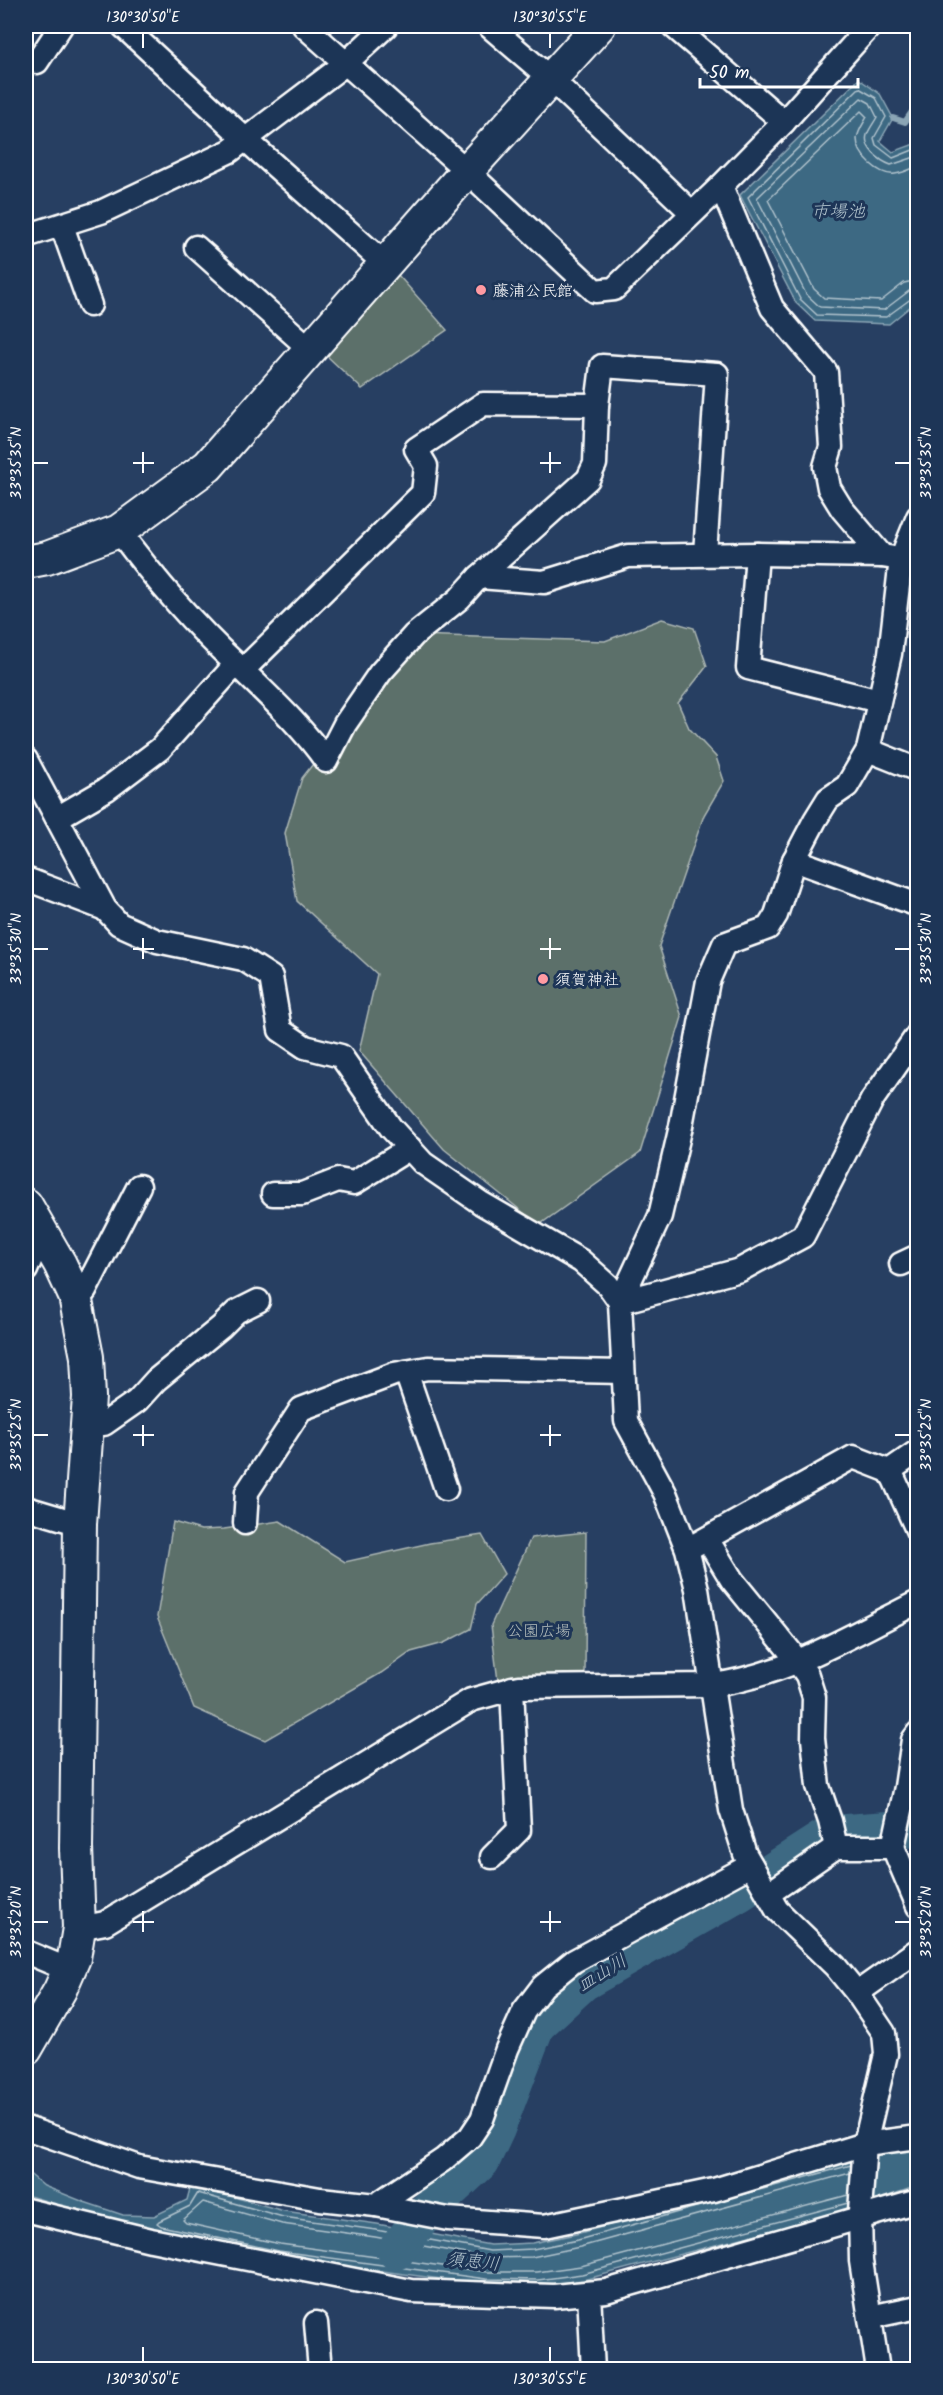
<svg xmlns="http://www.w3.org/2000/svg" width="943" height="2395" viewBox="0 0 943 2395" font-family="Kalam,'Klee One',sans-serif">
  <rect width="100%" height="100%" fill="#273f62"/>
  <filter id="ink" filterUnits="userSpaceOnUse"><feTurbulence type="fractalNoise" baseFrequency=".0167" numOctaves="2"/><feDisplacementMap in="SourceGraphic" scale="12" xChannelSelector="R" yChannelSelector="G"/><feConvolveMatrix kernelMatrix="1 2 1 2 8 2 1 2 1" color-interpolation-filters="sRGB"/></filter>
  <g filter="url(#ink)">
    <g fill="#5b6f6a" stroke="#adb7b4" stroke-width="1.5">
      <polygon points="398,275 447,330 362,389 327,356"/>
      <polygon points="662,619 694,628 707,666 678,703 689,728 716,757 724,781 704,815 659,946 682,1017 640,1153 539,1225 444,1149 359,1051 377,974 297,901 285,833 302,778 414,635 605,641"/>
      <polygon points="280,1521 345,1562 430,1543 482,1535 504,1574 477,1604 471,1629 444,1643 411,1652 381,1673 265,1740 194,1708 157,1617 173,1522 201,1530 224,1529"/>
      <polygon points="586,1532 585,1677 498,1681 491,1625 531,1538"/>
    </g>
    <g fill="#3d6983" stroke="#8ba5b5" stroke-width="1.5">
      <polygon points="859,79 880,94 893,118 880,141 893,152 917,143 917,301 889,324 815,321 796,303 740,195"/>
      <polygon points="918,2138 917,2186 851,2209 583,2280 538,2286 486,2285 277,2257 123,2224 26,2195 26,2171 44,2186 84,2202 123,2215 154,2216 187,2200 191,2185 284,2211 377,2224 490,2245 532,2243 576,2234 843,2161"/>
    </g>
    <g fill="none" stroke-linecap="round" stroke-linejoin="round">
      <g stroke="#b1c3cd" stroke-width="1.5">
        <polyline points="918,148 893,158 876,145 874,138 886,117 876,98 859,88 748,197 800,299 817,315 886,317 912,298 918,297"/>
        <path d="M918,156l-27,9c-11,-4 -28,-17 -24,-30 2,-6 7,-12 10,-18l-7,-14 -9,-5 -104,100 49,96 14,13 64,3 25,-19 9,-2"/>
        <path d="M918,166c-7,3 -15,7 -23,8 -16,2 -38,-19 -38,-35 1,-8 6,-15 10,-22l-6,-6 -93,89 46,89 10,9 57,3 23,-18 14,-3"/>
        <polyline points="848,2195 581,2266 537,2272 487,2272 280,2244 186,2223 183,2220 203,2202 282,2224 375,2237 488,2258 532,2257 580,2247 850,2173"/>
        <polyline points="737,2196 851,2165"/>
        <polyline points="707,2204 578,2240 533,2249 490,2251 376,2230 283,2217 198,2193 190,2206 159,2221 157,2223 161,2226 279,2251 486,2279 538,2280 582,2274 848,2203"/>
      </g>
      <polyline stroke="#8ba5b5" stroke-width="6" points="893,118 905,122 918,103"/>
      <polyline stroke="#3d6983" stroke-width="38" points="396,2251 426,2212 481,2161 496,2129 536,2025 583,1982 739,1893 831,1834 918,1828"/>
      <g stroke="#fff" stroke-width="27">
        <g id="street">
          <polyline points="123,26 245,139 385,264"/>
          <polyline points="304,26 467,171 595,291 614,289 721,186 784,122 870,26"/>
          <polyline points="489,26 551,79 692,213"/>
          <polyline points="673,26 784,122"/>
          <polyline points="37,62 61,26"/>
          <polyline points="721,186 772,308 826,372 831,447 825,467 829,488 842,509 882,556"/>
          <polyline points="62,226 90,305"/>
          <polyline points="26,236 101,212 230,151 345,64 386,26"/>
          <polyline points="196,247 310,349"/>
          <path d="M119,531c34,46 74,93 116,132 31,31 66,62 91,98l19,-37 35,-51 34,-38 45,-36 20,-22 65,5 84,-26 129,-2 125,2 19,3"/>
          <polyline points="757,554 748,668 879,701"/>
          <polyline points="479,577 588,479 595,464 597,405 602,366 717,374 705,554"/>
          <polyline points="243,670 423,493 426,466 416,449 483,404 597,405"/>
          <polyline points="868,750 918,770"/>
          <polyline points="26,760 105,909 119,924 157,941 243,959 271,977 280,1030 305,1047 341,1056 391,1128 423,1163 481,1203 581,1261 608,1285 620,1302"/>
          <polyline points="57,818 107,789 160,749 236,664"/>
          <polyline points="794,860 918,905"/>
          <polyline points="26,879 105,909"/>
          <polyline points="273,1194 302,1194 338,1180 354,1183 410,1148"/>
          <polyline points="901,1264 918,1256"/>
          <polyline points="26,1270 32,1256"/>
          <polyline points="75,1296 85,1291 139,1186"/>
          <polyline points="620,1302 740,1270 803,1236 872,1100 918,1034"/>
          <polyline points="406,1372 446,1489"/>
          <polyline points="87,1424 104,1424 137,1401 156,1380 221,1327 236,1312 258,1301"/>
          <polyline points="889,1471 894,1479 918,1532"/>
          <polyline points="26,1508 80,1524"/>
          <polyline points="245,1523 247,1492 301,1409 394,1374 428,1368 623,1372"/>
          <polyline points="707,1539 732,1580 789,1650 807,1675 814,1697 813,1738 818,1786 830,1821 836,1847"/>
          <polyline points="693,1546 853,1457 889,1471 918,1451"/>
          <polyline points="893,1847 906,1787 913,1740 918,1733"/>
          <polyline points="492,1857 519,1830 512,1688"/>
          <polyline points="768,1894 836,1847 893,1847 918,1906"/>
          <path d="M79,1928l26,-5 366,-223 47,-13 195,-2c74,-10 139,-50 205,-83"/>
          <polyline points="26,1952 69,1970"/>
          <polyline points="857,1993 918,1950"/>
          <polyline points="26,2128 139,2167 320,2199 376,2205 443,2160 470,2137 482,2119 507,2049 524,2011 543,1986 574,1961 751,1865"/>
          <polyline points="376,2205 448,2219 544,2226 714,2190 865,2144 918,2137"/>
          <polyline points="26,2210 151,2240 411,2291 554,2296 606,2291 918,2201"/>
          <polyline points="589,2293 593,2370"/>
          <polyline points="870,2317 918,2307"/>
          <polyline points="316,2323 320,2370"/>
          <polyline points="878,2370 861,2261 860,2211 865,2144 886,2054 884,2033 857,1993 835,1966 777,1910 745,1854 731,1810 697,1589 687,1549 665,1493 626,1421 620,1302 660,1216 681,1126 708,981 724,944 768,928 776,915 794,860 815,820 828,799 847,786 868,750 890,654 901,559 918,517"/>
        </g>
      </g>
      <g stroke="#fff" stroke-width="36">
        <g id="secondary">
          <polyline points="26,562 47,558 119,531 208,466 467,171 599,26"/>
          <polyline points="26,1205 60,1264 75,1296 87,1357 89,1397 80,1524 76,1848 79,1928 74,1958 60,1990 26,2049"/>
        </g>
      </g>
      <use href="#street" stroke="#1d3557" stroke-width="22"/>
      <use href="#secondary" stroke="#1d3557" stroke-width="32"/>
    </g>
  </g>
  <path fill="none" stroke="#fff" stroke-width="2" d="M143,33v15M550,33v15M143,452v21M550,452v21M33,463h15M133,463h21M540,463h21M895,463h15M143,938v21M550,938v21M33,949h15M133,949h21M540,949h21M895,949h15M143,1425v21M550,1425v21M33,1435h15M133,1435h21M540,1435h21M895,1435h15M143,1911v21M550,1911v21M33,1922h15M133,1922h21M540,1922h21M895,1922h15M143,2347v15M550,2347v15"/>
  <g fill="#ff9aa2" stroke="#1d3557" stroke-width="2">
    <circle cx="481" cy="290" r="6"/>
    <circle cx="543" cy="979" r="6"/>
  </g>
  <g text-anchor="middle" stroke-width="6" stroke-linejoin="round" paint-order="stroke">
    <g font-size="16" fill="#fff" stroke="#1d3557" text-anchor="start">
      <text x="493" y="296">藤浦公民館</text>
      <text x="555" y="985">須賀神社</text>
    </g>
    <g font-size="16" fill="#b5bebc" stroke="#1d3557">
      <text x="539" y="1636">公園広場</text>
    </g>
    <g font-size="18" font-style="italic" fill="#b1c3cd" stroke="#1d3557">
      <text x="838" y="217">市場池</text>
      <text transform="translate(602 1973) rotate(-32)" y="6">皿山川</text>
      <text transform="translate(473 2261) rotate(6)" y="6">須恵川</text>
    </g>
  </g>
  <rect width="943" height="2395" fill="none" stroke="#1d3557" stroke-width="66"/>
  <path d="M700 78v9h158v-9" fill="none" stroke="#ffffff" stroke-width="3"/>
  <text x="709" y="78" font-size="18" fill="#ffffff" stroke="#1d3557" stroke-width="4.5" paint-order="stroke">50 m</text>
  <rect x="33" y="33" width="877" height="2329" fill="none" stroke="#fff" stroke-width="2"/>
  <g font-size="15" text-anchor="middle" fill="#fff">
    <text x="143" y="22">130°30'50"E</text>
    <text x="550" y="22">130°30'55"E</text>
    <text transform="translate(16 463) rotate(-90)" y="5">33°35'35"N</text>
    <text transform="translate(926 463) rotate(-90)" y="5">33°35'35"N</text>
    <text transform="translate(16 949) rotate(-90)" y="5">33°35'30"N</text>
    <text transform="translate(926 949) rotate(-90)" y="5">33°35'30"N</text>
    <text transform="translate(16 1435) rotate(-90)" y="5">33°35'25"N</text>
    <text transform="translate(926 1435) rotate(-90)" y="5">33°35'25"N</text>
    <text transform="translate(16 1922) rotate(-90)" y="5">33°35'20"N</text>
    <text transform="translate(926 1922) rotate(-90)" y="5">33°35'20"N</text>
    <text x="143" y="2384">130°30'50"E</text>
    <text x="550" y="2384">130°30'55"E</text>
  </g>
</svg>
